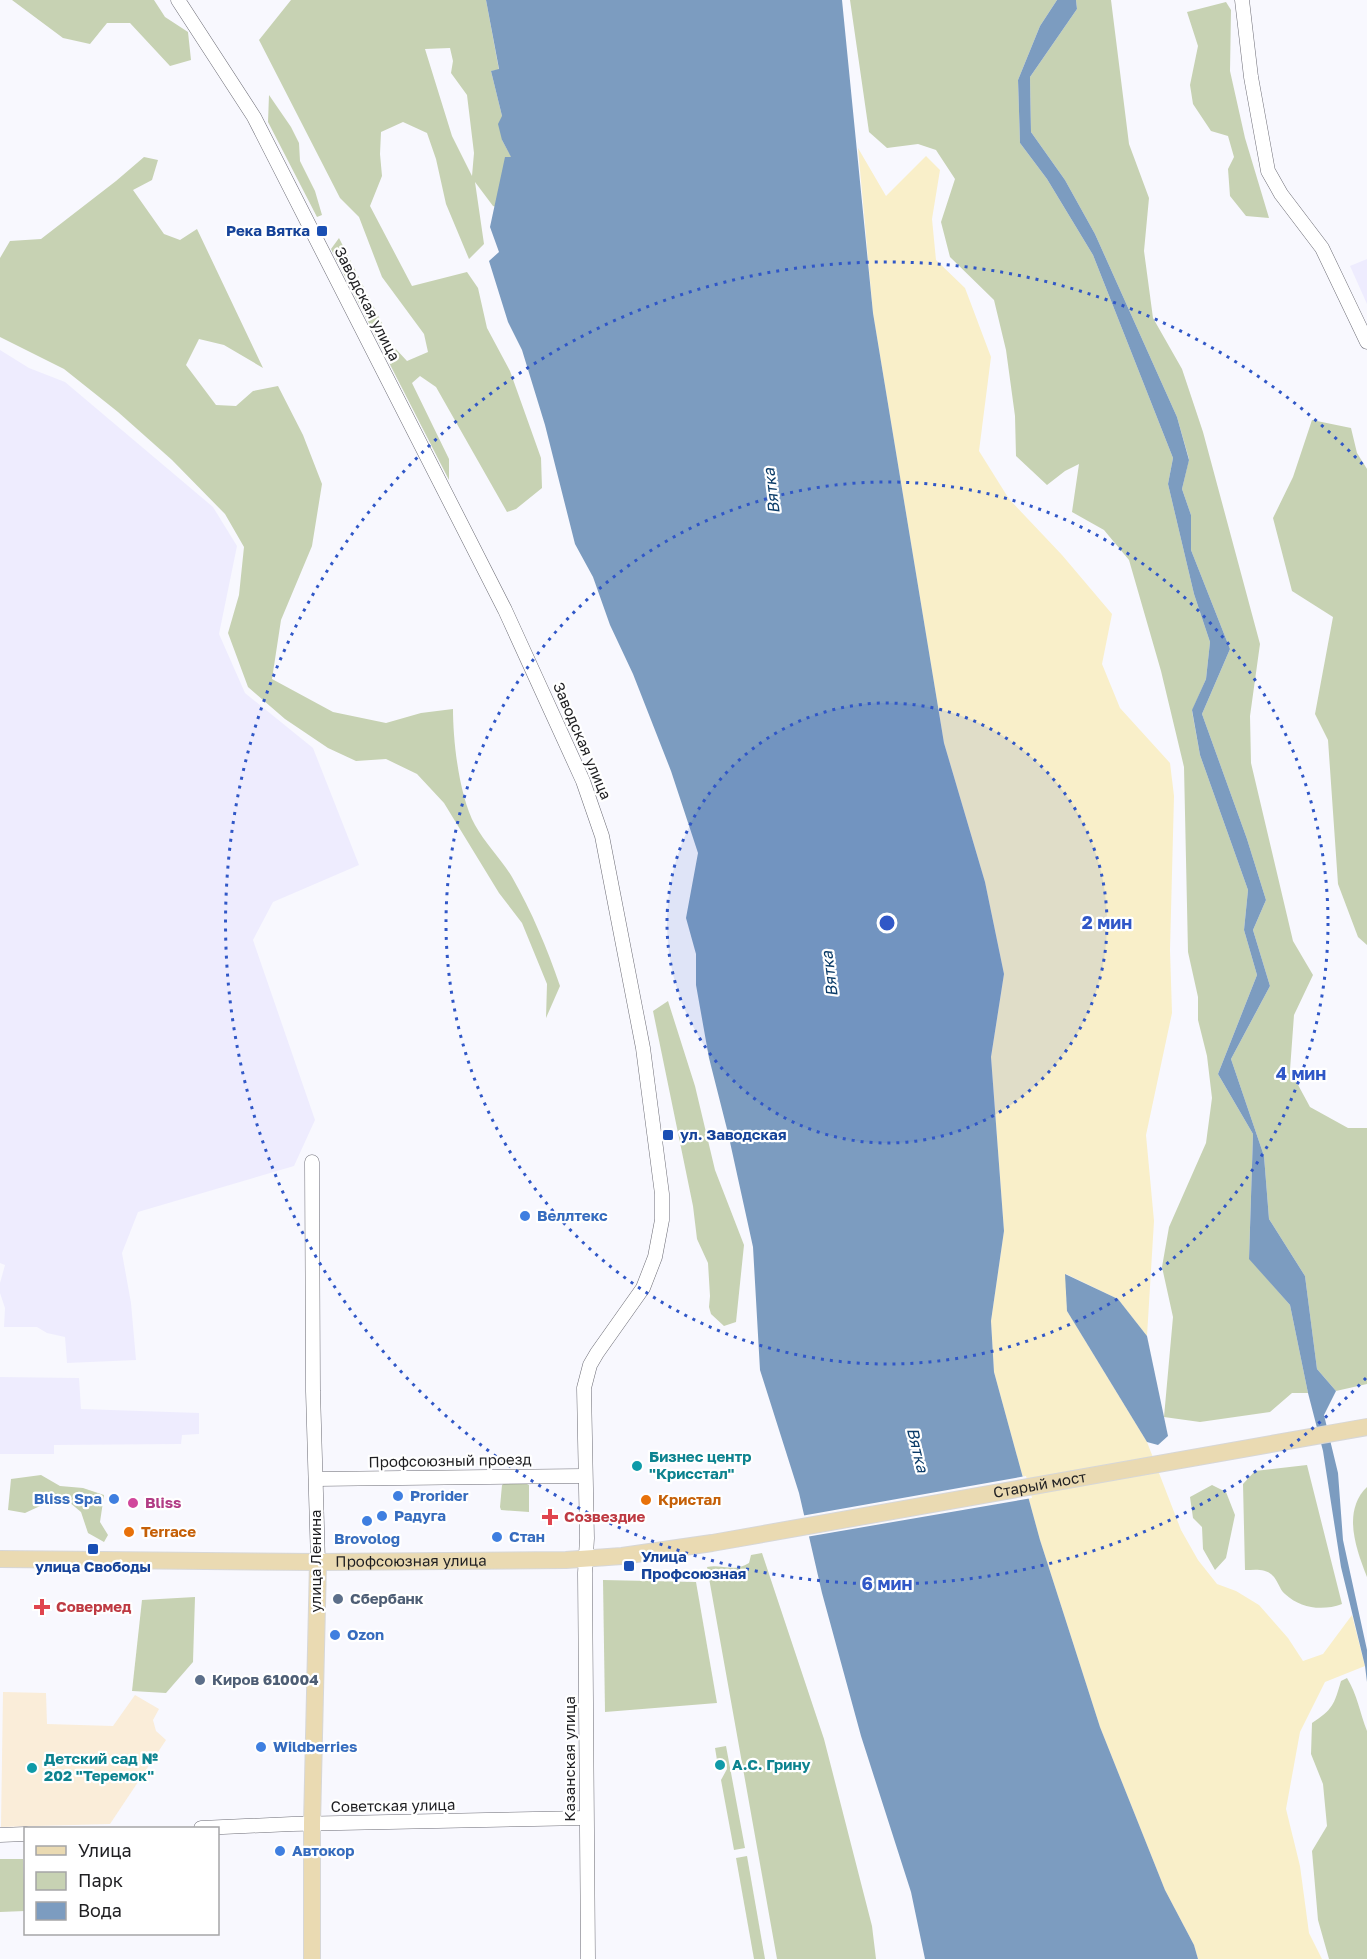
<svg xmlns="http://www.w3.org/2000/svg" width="1367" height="1959" viewBox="0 0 1367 1959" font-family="'Golos Text',sans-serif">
  <rect width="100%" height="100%" fill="#f8f8fe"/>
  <g fill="#eeecfe">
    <polygon points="1367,259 1367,304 1350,266"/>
    <polygon points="0,350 29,368 65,382 213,507 237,546 219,634 245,693 313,748 359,865 273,902 253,940 315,1120 294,1166 138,1212 122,1253 131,1303 136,1360 67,1363 65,1337 47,1333 37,1327 4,1327 5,1308 0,1293 0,1283 5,1265 0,1263"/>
    <polygon points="0,1377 79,1378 81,1409 199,1413 199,1434 182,1435 181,1444 54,1445 54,1454 0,1454"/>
  </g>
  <polygon fill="#faedd9" points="3,1692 46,1693 47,1724 113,1726 135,1695 159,1709 153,1720 156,1731 166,1740 110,1824 1,1827"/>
  <g fill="#c7d2b3" fill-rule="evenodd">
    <polygon points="12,0 154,0 165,17 188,32 191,60 170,66 130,23 107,23 90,44 63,38"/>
    <path d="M291,0h195l13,70 -8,1 11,45v24l10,18 -7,52 -12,-4 -18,-24 9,62 -15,15 -23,-55 -10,-45 -9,-26 -24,-11 -22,10 -1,22 2,22 -12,30 42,80 55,-14 11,16 9,40 23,43 31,87 1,30 -26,21 -9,3 -71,-125 -16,-11 -8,7 37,76v21l-118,-231 8,-11 55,109 13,14 21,-9 -4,-18 -42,-57 -23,-60 -19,-19 -81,-158zM450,48l3,13 -2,12 16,22 7,58 -2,23 -20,-40 -27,-87z"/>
    <polygon points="850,0 1057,0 1040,26 1018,80 1020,143 1047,179 1093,255 1173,458 1168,484 1194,594 1210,642 1206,679 1192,711 1200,755 1248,890 1244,930 1257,975 1218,1074 1253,1134 1249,1258 1290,1305 1308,1393 1292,1393 1270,1412 1200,1422 1164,1417 1173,1317 1162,1267 1169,1227 1206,1143 1212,1098 1207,1056 1198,1020 1198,997 1188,952 1184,767 1161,671 1129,560 1104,530 1072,512 1079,464 1065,471 1047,485 1016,456 1015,416 1006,350 994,300 950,257 941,222 955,179 936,150 918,144 887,148 869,132"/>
    <polygon points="1076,0 1111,0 1129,144 1149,198 1144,251 1153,318 1182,369 1203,432 1260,644 1250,716 1251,763 1293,941 1313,975 1294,1015 1290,1070 1310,1107 1348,1128 1367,1128 1367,1384 1336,1391 1317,1369 1305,1276 1269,1219 1264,1156 1231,1059 1270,986 1253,930 1266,900 1247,839 1202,714 1230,649 1191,550 1191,515 1182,489 1189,459 1177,417 1095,234 1065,180 1031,132 1030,77 1077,9"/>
    <polygon points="1226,2 1231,10 1230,71 1245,138 1269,218 1246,216 1230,196 1228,169 1234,157 1228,136 1211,131 1193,104 1190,85 1198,46 1187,12"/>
    <polygon points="269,95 291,127 299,143 300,161 315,191 322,215 317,217 268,122"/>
    <path d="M144,157l14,3 -6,20 -19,10 31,44 16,6 17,-11 66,139 -39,-23 -25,-6 -13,26 30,40 20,1 17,-15 25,-5 25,49 19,49 -10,62 -31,74 -9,59 61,33 53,11 35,-10 32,-4c0,32 6,87 22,116 10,18 26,34 37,52 20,35 35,71 48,109l-14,32 1,-34 -25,-61 -23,-30 -55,-90 -27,-29 -31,-15 -30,2 -28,-13 -43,-29 -37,-32 -20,-54 11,-38 5,-48 -19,-33 -53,-54 -54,-48 -54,-43 -64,-32v-79l10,-17 31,-2 75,-58z"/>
    <polygon points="1312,420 1351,428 1357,453 1367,469 1367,945 1358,937 1338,884 1328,740 1315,714 1333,617 1292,591 1273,518 1293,477"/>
    <polygon points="668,1001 695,1086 715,1170 744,1245 736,1322 724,1326 711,1314 709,1307 710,1296 708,1263 697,1239 693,1206 653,1011"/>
    <path d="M1307,1465l35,139c-19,7 -41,5 -57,-10 -6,-5 -7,-14 -13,-19 -7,-7 -18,-5 -27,-5l-2,-86 12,-13z"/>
    <polygon points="41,1475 60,1486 83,1488 104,1495 100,1522 108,1535 104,1542 88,1533 81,1512 69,1502 51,1501 25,1513 8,1510 11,1479"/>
    <polygon points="505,1483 527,1484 529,1485 529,1512 501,1510 500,1507 502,1485"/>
    <polygon points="1212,1485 1226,1492 1235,1515 1226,1558 1215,1570 1203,1549 1202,1527 1193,1518 1190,1497"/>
    <path d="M1367,1487v90c-11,-28 -25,-66 0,-90z"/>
    <path d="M762,1553l62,186 48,187 4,33h-99l-70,-392c15,-3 27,6 42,-4l2,-8z"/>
    <polygon points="603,1580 696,1582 717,1703 605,1712"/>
    <polygon points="195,1597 193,1662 166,1693 132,1691 142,1600"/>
    <path d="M1347,1678c10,16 13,35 20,53v228h-38l-11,-39 -6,-69 15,-25 -4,-42 -12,-30 1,-31c21,-14 22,-18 29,-42z"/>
    <polygon points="726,1746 745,1848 734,1850 721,1780 727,1769 726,1764 723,1760 717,1760 715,1748"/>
    <polygon points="747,1856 765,1959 754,1959 736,1858"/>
    <polygon points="0,1859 23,1859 25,1911 0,1912"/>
  </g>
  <polygon fill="#f9efc9" points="858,148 886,196 926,156 940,170 932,219 936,260 965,288 991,357 979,451 1009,499 1062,555 1112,614 1102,664 1120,708 1170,763 1174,796 1170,950 1172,1013 1146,1135 1154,1221 1147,1336 1118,1299 1066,1274 1067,1311 1147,1442 1181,1530 1198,1560 1217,1584 1236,1591 1259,1605 1288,1638 1303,1661 1323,1654 1352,1615 1365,1666 1325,1682 1300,1732 1286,1809 1300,1866 1309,1933 1322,1959 1198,1959 1194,1945 1165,1890 1100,1727 1040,1540 994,1372 991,1321 1004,1231 991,1057 1004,974 985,882 944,743 873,313"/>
  <g fill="#7c9cc0">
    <polygon points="486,0 842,0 873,313 944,743 985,882 1004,974 991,1057 1004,1231 991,1321 994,1372 1040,1540 1100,1727 1165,1890 1194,1945 1198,1959 925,1959 911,1892 861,1736 822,1593 799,1493 760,1370 753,1247 728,1133 709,1058 696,985 696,954 686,918 698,853 671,771 633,674 610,625 593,577 575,544 545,425 522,350 508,322 489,261 499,252 490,227 505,157 511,157 502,140 498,124 502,116 491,71 499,69"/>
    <polygon points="1057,0 1076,0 1077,9 1030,77 1031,132 1065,180 1095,234 1177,417 1189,460 1182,489 1191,515 1191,550 1230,649 1202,714 1247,839 1266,900 1253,930 1270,986 1231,1059 1264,1156 1269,1219 1305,1276 1317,1369 1336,1391 1324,1415 1338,1473 1343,1540 1367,1650 1367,1682 1365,1666 1341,1567 1323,1451 1308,1393 1290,1305 1249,1259 1253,1134 1218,1074 1257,975 1244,930 1248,890 1200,755 1192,710 1206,679 1210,642 1194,594 1168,484 1173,458 1093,255 1047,179 1020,143 1018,80 1040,26"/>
    <polygon points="1065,1274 1118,1299 1147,1336 1168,1436 1158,1445 1147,1442 1067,1311"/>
  </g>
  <polygon fill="#f8f8fe" points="1026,1476 1032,1498 806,1537 801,1516"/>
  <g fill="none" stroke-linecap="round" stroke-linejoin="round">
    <g stroke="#6d6d76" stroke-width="15">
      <g id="minor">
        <polyline points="178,0 254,117 505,610 583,781 602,836 643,1048 662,1194 662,1220 655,1257 643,1288 597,1353 590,1365 584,1388 587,1538 585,1573 588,1959"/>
        <polyline points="1242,0 1251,77 1268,171 1281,194 1322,248 1367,342"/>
        <polyline points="312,1162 313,1391 318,1562"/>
        <polyline points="316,1479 585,1476"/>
        <polyline points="201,1828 292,1824 586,1818"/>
        <polyline points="0,1835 26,1834"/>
      </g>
    </g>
    <g stroke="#d7d7d7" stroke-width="18">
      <g id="major">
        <path id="s1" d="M0,1559l318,3 248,-2 56,-4 90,-13 655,-116"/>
        <polyline points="312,1959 312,1824 318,1562"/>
      </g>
    </g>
    <use href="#minor" stroke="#fff" stroke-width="14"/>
    <use href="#major" stroke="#eadab2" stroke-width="16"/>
  </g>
  <circle cx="887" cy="923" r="220" fill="#3057c7" fill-opacity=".12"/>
  <g fill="none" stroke="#3057c7" stroke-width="3" stroke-dasharray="3 6">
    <circle cx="887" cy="923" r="220"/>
    <circle cx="887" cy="923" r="441"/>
    <path d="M1366 1378A661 661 0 1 1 1366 468"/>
  </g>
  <g fill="#1a4fb4" stroke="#fff" stroke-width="2">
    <rect x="316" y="225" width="12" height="12" rx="3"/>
    <rect x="662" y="1129" width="12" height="12" rx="3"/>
    <rect x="87" y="1543" width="12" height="12" rx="3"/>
    <rect x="623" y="1560" width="12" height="12" rx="3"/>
  </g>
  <g fill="#3f7fe0" stroke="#fff" stroke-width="2">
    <circle cx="525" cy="1216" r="6"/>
    <circle cx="398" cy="1496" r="6"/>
    <circle cx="114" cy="1499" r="6"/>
    <circle cx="382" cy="1516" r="6"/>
    <circle cx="367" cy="1521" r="6"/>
    <circle cx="497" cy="1537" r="6"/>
    <circle cx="335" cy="1635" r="6"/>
    <circle cx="261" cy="1747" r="6"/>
    <circle cx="280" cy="1851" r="6"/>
  </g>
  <g fill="#0f9aa8" stroke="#fff" stroke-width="2">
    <circle cx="637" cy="1466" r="6"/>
    <circle cx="720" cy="1765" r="6"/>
    <circle cx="32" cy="1768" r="6"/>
  </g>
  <g fill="#e8710a" stroke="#fff" stroke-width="2">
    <circle cx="646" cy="1500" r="6"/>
    <circle cx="129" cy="1532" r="6"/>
  </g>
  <circle fill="#d1479c" stroke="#fff" stroke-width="2" cx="133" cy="1503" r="6"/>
  <g fill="#e0444e" stroke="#fff" stroke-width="2">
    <path d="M547 1508h6v6h6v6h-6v6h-6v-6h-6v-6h6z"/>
    <path d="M39 1598h6v6h6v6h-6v6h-6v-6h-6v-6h6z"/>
  </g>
  <g fill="#5c6f8a" stroke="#fff" stroke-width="2">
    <circle cx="338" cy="1599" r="6"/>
    <circle cx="200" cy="1680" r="6"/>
  </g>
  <g text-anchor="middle" stroke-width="4.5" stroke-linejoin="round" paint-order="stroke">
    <g font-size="15" font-weight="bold" fill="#164399" stroke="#fff" text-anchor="start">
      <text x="310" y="236" text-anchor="end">Река Вятка</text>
      <text x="680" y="1140">ул. Заводская</text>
      <text x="641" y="1562">Улица<tspan x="641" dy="17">Профсоюзная</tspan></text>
      <text x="93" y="1572" text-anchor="middle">улица Свободы</text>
    </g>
    <g font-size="15" fill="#1f1f22" stroke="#fff">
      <text transform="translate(367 304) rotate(63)" y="5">Заводская улица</text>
      <text transform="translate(582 741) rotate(67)" y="5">Заводская улица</text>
      <text transform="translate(450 1461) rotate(-1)" y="5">Профсоюзный проезд</text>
      <text dy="5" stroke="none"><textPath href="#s1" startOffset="1046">Старый мост</textPath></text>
      <text transform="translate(316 1561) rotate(-90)" y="5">улица Ленина</text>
      <text dy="5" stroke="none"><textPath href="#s1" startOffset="411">Профсоюзная улица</textPath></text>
      <text transform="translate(570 1759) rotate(-90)" y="5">Казанская улица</text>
      <text transform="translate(393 1806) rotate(-1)" y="5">Советская улица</text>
    </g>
    <g font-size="15" font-weight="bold" fill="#366cbe" stroke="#fff" text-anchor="start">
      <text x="537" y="1221">Веллтекс</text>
      <text x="410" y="1501">Prorider</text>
      <text x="102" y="1504" text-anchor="end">Bliss Spa</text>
      <text x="394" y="1521">Радуга</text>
      <text x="509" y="1542">Стан</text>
      <text x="367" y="1544" text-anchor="middle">Brovolog</text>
      <text x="347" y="1640">Ozon</text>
      <text x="273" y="1752">Wildberries</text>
      <text x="292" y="1856">Автокор</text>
    </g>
    <g font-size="15" font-weight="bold" fill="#0d838f" stroke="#fff" text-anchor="start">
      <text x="649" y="1462">Бизнес центр<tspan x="649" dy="17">"Крисстал"</tspan></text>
      <text x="44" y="1764">Детский сад №<tspan x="44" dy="17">202 "Теремок"</tspan></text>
      <text x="732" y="1770">А.С. Грину</text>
    </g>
    <g font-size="15" font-weight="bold" fill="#c56008" stroke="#fff" text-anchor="start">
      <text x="658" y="1505">Кристал</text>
      <text x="141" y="1537">Terrace</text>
    </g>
    <g font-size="15" font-weight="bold" fill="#b23c85" stroke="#fff" text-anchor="start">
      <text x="145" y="1508">Bliss</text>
    </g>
    <g font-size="15" font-weight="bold" fill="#be3a42" stroke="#fff" text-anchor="start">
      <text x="564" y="1522">Созвездие</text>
      <text x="56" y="1612">Совермед</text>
    </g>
    <g font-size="15" font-weight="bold" fill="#4e5e75" stroke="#fff" text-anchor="start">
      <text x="350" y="1604">Сбербанк</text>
      <text x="212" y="1685">Киров 610004</text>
    </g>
    <g font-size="16" font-style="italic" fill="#0a3b68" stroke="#fff">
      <text transform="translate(771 491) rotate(-97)" y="6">Вятка</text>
      <text transform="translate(829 974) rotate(-97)" y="6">Вятка</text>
      <text transform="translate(918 1450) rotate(76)" y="6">Вятка</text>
    </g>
  </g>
  <circle cx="887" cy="923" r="9" fill="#3057c7" stroke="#fff" stroke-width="3"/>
  <g font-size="18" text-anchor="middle" font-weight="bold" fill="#3057c7" stroke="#fff" stroke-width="4.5" stroke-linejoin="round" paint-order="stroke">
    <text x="1107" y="929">2 мин</text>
    <text x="1301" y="1080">4 мин</text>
    <text x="887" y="1590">6 мин</text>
  </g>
  <rect x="24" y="1827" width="195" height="108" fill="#ffffff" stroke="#a5a5a7" stroke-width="1.5"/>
  <rect x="36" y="1846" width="30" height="9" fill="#eadab2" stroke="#a5a5a7" stroke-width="1.5"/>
  <text x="78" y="1857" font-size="18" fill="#1f1f22">Улица</text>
  <rect x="36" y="1872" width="30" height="18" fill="#c7d2b3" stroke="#a5a5a7" stroke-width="1.5"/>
  <text x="78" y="1887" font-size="18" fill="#1f1f22">Парк</text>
  <rect x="36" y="1902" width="30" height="18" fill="#7c9cc0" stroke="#a5a5a7" stroke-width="1.5"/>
  <text x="78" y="1917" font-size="18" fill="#1f1f22">Вода</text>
</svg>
